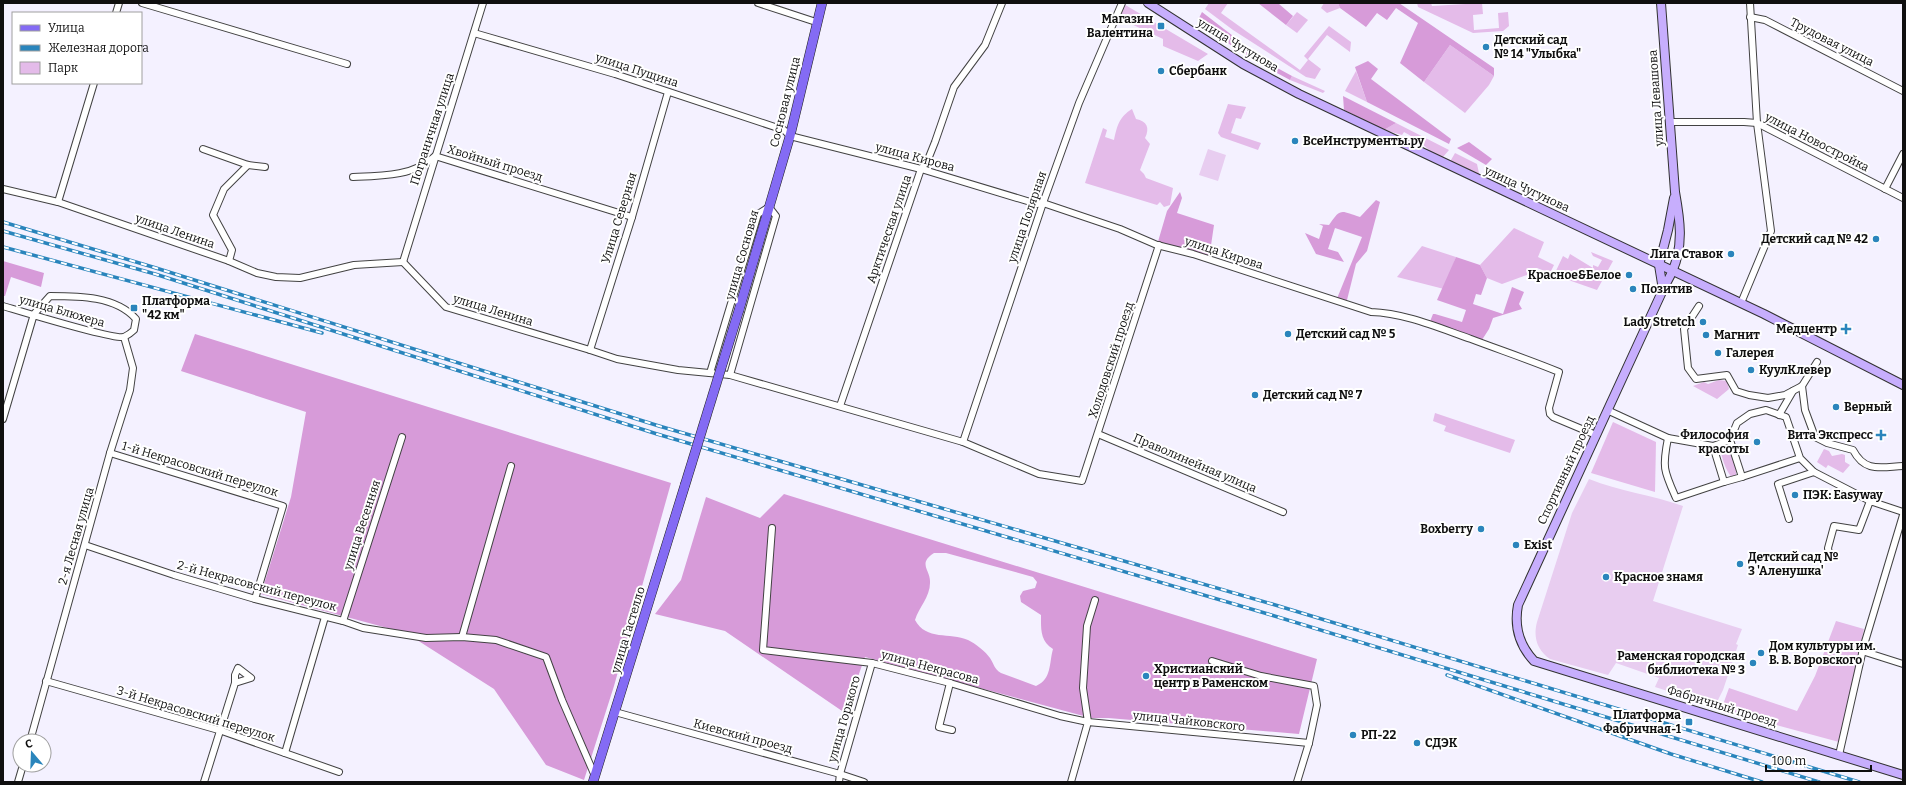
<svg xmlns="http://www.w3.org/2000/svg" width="1906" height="785" viewBox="0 0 1906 785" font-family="Bitter,serif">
  <rect width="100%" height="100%" fill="#f4f1ff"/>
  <g fill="#e4bbe9">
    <polygon points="1122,3 1208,54 1198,61 1163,46 1163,39 1127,22 1118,14"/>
    <polygon points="1209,3 1228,3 1221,13 1300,70 1308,60 1304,56 1329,26 1351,42 1350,52 1327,35 1308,59 1321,69 1315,79 1306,77 1233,30 1205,9"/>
    <polygon points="1324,3 1338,3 1340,8 1327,13 1321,8"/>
    <polygon points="1417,3 1431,3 1432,6 1482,3 1483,14 1473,15 1474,30 1499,28 1498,13 1508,12 1509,26 1503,31 1473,33 1418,7"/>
    <polygon points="1297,12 1308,20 1297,33 1286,25"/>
    <polygon points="1450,45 1494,76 1489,85 1465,113 1424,82"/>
    <polygon points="1356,71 1367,102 1345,91"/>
    <polygon points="1292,76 1325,91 1323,93 1290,80"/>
    <polygon points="1228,104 1246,107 1241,119 1236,118 1231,133 1261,143 1258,150 1221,137 1218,133"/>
    <path d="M1132,109l4,10c11,2 14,9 9,19l5,6 -10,26 4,4 2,4 27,10 -3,17 -6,2 -4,-5 -3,3 -72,-22 18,-55 4,2 -2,7 9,3c3,-14 5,-23 18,-31z"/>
    <path d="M1396,123l53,27 -6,7h-6c-10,-9 -21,-19 -33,-25l-2,3 -18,-5z"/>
    <polygon points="1455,153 1477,164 1480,178 1452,163 1451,160"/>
    <polygon points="1514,228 1544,242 1538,257 1554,265 1550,273 1537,268 1531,268 1527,275 1502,284 1487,278 1480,265"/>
    <polygon points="1422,246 1456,257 1444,289 1397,277"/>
    <polygon points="1591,252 1613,261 1597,290 1554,275 1563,256 1568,259 1570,254 1593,268 1593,265 1598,267 1602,260 1593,256"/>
    <polygon points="1719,380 1727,381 1729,389 1717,399 1693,386 1704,382 1708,384"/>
    <polygon points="1435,413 1515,440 1510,453 1444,431 1446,426 1433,421"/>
    <polygon points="1613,422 1656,442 1655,492 1591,473"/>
    <path d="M1724,445c8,6 13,21 12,31l-4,2c-7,-9 -10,-20 -12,-30z"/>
    <polygon points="1824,449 1829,451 1832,456 1842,454 1845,455 1845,462 1850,465 1843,473 1828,465 1826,468 1817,462"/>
    <polygon points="1836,621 1864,629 1839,742 1721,710 1729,688 1797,711 1815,676"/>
  </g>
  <g fill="#d79bd9" fill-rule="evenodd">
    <polygon points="1258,3 1279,3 1279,4 1293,16 1286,25"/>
    <polygon points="1338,3 1399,3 1494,68 1494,76 1450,45 1424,82 1400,63 1418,23 1396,8 1387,20 1377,13 1366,27 1340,8"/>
    <polygon points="1202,12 1268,63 1292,76 1290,80 1245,56 1199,21 1199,18"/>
    <polygon points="1368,61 1378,69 1371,79 1451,139 1449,144 1367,102 1355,67"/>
    <polygon points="1343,96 1396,123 1384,130 1344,110"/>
    <polygon points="1469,142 1492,159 1486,165 1457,148"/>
    <polygon points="1180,192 1182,198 1177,213 1214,225 1209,259 1157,245 1167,211"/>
    <path d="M1376,200l4,2 -13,49 -11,13 -10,40 -10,-3 26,-64 -27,-9 -7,21 10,3 6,10 -28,-8 -11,-21 14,6 4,-13 -4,-2 10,1c12,-18 12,-14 31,-8z"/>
    <polygon points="1456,257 1480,265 1487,278 1481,295 1476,294 1473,304 1503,314 1512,287 1524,292 1519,304 1522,309 1493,318 1489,329 1480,343 1429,324 1433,314 1435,314 1462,322 1466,310 1437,300"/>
    <polygon points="3,261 44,273 41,287 11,277 5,296 3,296"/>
    <polygon points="195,334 671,483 614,686 584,780 546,765 494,689 406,633 261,594 291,497 306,412 181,371"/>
    <path d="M784,494l533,165 -18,75 -191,-16h-17l-226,-61 -20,56 -120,-82 -70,-17 26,-34 25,-83 54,21zM934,553h12l87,24 4,5 -2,6 -12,3 -3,5 1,6 20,13c0,14 -1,26 12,34 -4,14 -1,30 -17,37l-35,-13c-7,-4 -7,-9 -11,-15 -4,-6 -15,-15 -22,-18 -18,-8 -42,1 -53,-20 4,-13 15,-23 15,-37 1,-13 -13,-19 4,-30z"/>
  </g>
  <g fill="#e8cdf0">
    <polygon points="1208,149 1226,155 1218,181 1199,175"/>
    <path d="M1589,479c30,12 63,16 94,27l-30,95 89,28 -6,15 2,1 -15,45 -8,16 -60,-19 4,-9 -43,-15 -8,12 -58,-16c-13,-9 -17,-22 -13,-37l35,-109z"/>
  </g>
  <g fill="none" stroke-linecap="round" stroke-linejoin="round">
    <g stroke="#424242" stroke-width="8">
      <g id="street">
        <polyline points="142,3 347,64"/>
        <polyline points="758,3 816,22"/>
        <polyline points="116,13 119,3"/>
        <polyline points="1750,17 1765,20 1903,91"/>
        <path d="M474,33l141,41 169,56 6,6 131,33 116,35 6,-1 77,26 37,16 36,9 178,58c34,1 68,16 100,27 29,11 59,21 88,33l-10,36 1,6 3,3 43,18"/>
        <polyline points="1670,122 1744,122 1757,123 1903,198"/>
        <polyline points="203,149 248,165 265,167"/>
        <path d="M353,177c27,-1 63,-1 82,-21l197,61"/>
        <polyline points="3,189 58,202 229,261 257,273 276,277 300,278 354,265 403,262"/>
        <polyline points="1885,189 1903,154"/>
        <polyline points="58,202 94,83"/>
        <polyline points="229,261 232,250 213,215 224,189 248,165"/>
        <polyline points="403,262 446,307 590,350 617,359 678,370 730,375 963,442 1039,474 1082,481 1159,245"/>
        <polyline points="403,262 483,3"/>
        <polyline points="1741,303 1771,231 1757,123 1750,3"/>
        <path d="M3,306c17,5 111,34 121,31 4,-2 8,-5 10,-7l2,-11c-20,-23 -57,-23 -86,-23l-16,18 -31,105"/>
        <polyline points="1699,306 1684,329 1688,368 1696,379 1727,375 1736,391 1749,395 1768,398 1785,395 1802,386 1817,362"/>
        <polyline points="590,350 632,217 668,92"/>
        <polyline points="710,373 758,214 769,207 776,216 730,375"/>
        <path d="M1802,386l3,24 10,27 12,6 26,7c12,23 28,17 50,16"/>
        <polyline points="840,406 921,169 927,162 935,142 954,87 985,45 1002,3"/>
        <polyline points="1607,410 1668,438"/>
        <polyline points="1779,415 1793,391"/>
        <polyline points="1098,434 1283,512"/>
        <polyline points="1730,440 1713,446 1724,482 1742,477"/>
        <polyline points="963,442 1043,203 1079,103 1122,3"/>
        <path d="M1713,446l-45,-8c-6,30 -4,33 8,60l48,-16"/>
        <polyline points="110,453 283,506 255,599"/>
        <polyline points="1800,458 1742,477 1730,440 1737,423 1750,414 1766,410 1786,417 1800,458 1814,472"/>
        <polyline points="1789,519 1778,484 1814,472 1870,501"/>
        <polyline points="772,528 763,650 872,663 950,683 1060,716 1088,722 1083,688 1087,626 1095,600"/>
        <polyline points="85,545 174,575 255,599 343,621 363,628 426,638 462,637 496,640 546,657 562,700 595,776"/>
        <polyline points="1829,554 1828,548 1834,526 1859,530 1870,501 1903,512"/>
        <polyline points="343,621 402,437"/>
        <polyline points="462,637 511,466"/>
        <polyline points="1862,651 1903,664"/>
        <polyline points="1212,661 1261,676 1314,686 1317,705 1309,743 1297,782"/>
        <polyline points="46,681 222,731 339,772"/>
        <polyline points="950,683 939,727 952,730"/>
        <polyline points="615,712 840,774 864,782"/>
        <polyline points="30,741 110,453 130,390 133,368 124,337"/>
        <polyline points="285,753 325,617"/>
        <polyline points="1839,755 1864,645 1903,515"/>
        <polyline points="18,782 23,765"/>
        <polyline points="204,782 235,683 235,675 238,668 251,678 235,683"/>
        <polyline points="839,782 840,774 872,663"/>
        <polyline points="1071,782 1088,722 1309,743"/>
      </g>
    </g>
    <g stroke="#313131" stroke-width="10">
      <g id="secondary">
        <polyline points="1148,3 1243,64 1299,94 1764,314 1903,385"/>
        <path d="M1661,3l14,189c5,28 9,53 -3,80 -3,7 -8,14 -11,22l-143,311c-4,21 1,40 16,56l369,114"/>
        <polyline points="1663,290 1659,265 1668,230 1674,198"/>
      </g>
    </g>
    <g stroke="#202020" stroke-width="10">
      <g id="primary">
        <polyline points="739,310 790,136 822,3"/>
        <polyline points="593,782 685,485"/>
      </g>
    </g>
    <use href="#street" stroke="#fff" stroke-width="6"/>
    <use href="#secondary" stroke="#c7aefd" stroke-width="8"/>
    <use href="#primary" stroke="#846bf4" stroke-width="9"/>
    <g stroke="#2a85bc" stroke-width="3.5">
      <g id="rail">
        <polyline points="3,222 156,268 659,426 1272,604 1859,782"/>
        <polyline points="3,231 155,274 657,434 1268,614 1819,782"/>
        <polyline points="3,247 322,333"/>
        <polyline points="1447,675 1671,754 1762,782"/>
      </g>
    </g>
    <use href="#rail" stroke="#fff" stroke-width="2" stroke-dasharray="6" stroke-linecap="butt"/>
    <g stroke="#202020" stroke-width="10" stroke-linecap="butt">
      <polyline id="primary-bridge" points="685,485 739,310"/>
    </g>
    <use href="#primary-bridge" stroke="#846bf4" stroke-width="9"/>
  </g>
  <g fill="#2a85bc" stroke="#fff" stroke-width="1.5">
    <rect x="1157" y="22" width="8" height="8" rx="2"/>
    <circle cx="1486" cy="47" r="4"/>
    <circle cx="1161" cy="71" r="4"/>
    <circle cx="1295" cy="141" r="4"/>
    <circle cx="1876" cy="239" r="4"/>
    <circle cx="1731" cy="254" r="4"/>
    <circle cx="1629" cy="275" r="4"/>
    <circle cx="1633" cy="289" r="4"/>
    <rect x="130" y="304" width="8" height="8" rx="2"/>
    <circle cx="1703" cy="322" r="4"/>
    <path d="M1844 323h4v4h4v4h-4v4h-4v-4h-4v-4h4z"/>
    <circle cx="1288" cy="334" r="4"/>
    <circle cx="1706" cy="335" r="4"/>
    <circle cx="1718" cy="353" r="4"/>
    <circle cx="1751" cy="370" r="4"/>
    <circle cx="1255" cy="395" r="4"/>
    <circle cx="1836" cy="407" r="4"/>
    <path d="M1879 429h4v4h4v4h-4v4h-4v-4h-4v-4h4z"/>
    <circle cx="1757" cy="442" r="4"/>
    <circle cx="1795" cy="495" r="4"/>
    <circle cx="1481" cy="529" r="4"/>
    <circle cx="1516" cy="545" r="4"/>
    <circle cx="1740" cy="564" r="4"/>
    <circle cx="1606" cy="577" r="4"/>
    <circle cx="1761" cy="653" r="4"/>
    <circle cx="1753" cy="663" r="4"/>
    <circle cx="1146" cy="676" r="4"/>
    <rect x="1685" y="718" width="8" height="8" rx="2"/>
    <circle cx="1353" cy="735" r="4"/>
    <circle cx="1417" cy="743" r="4"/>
  </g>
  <g text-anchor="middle" stroke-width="4" stroke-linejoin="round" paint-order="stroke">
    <g font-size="12" font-weight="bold" fill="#0f0f0f" stroke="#fff" text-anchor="start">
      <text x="1153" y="23" text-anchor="end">Магазин<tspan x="1153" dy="14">Валентина</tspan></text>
      <text x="1494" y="44">Детский сад<tspan x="1494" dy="14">№ 14 "Улыбка"</tspan></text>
      <text x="1169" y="75">Сбербанк</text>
      <text x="1303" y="145">ВсеИнструменты.ру</text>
      <text x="1868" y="243" text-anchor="end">Детский сад № 42</text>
      <text x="1723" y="258" text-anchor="end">Лига Ставок</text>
      <text x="1621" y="279" text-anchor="end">Красное&amp;Белое</text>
      <text x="1641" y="293">Позитив</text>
      <text x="142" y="305">Платформа<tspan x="142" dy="14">"42 км"</tspan></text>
      <text x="1695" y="326" text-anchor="end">Lady Stretch</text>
      <text x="1837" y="333" text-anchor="end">Медцентр</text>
      <text x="1296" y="338">Детский сад № 5</text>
      <text x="1714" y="339">Магнит</text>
      <text x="1726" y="357">Галерея</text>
      <text x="1759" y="374">КуулКлевер</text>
      <text x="1263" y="399">Детский сад № 7</text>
      <text x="1844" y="411">Верный</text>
      <text x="1749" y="439" text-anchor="end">Философия<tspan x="1749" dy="14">красоты</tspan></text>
      <text x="1873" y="439" text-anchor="end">Вита Экспресс</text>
      <text x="1803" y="499">ПЭК: Easyway</text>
      <text x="1473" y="533" text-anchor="end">Boxberry</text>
      <text x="1524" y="549">Exist</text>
      <text x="1748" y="561">Детский сад №<tspan x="1748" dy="14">3 'Аленушка'</tspan></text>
      <text x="1614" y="581">Красное знамя</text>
      <text x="1769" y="650">Дом культуры им.<tspan x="1769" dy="14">В. В. Воровского</tspan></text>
      <text x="1745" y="660" text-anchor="end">Раменская городская<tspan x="1745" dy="14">библиотека № 3</tspan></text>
      <text x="1154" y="673">Христианский<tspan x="1154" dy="14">центр в Раменском</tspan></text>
      <text x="1681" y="719" text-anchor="end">Платформа<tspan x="1681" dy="14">Фабричная-1</tspan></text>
      <text x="1361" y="739">РП-22</text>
      <text x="1425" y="747">СДЭК</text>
    </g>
    <g font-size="12" fill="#0f0f0f" stroke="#fff">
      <text transform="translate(1832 42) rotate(27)" y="4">Трудовая улица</text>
      <text transform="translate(1238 45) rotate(31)" y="4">улица Чугунова</text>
      <text transform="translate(637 70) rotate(18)" y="4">улица Пущина</text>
      <text transform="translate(1656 98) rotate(-94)" y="4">улица Левашова</text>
      <text transform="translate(785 102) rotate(-76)" y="4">Сосновая улица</text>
      <text transform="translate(432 129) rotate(-72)" y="4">Пограничная улица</text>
      <text transform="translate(1817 142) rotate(27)" y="4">улица Новостройка</text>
      <text transform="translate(915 157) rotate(15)" y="4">улица Кирова</text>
      <text transform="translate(495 163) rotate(17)" y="4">Хвойный проезд</text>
      <text transform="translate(1527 189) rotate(25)" y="4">улица Чугунова</text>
      <text transform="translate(1027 217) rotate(-71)" y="4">улица Полярная</text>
      <text transform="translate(619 218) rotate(-73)" y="4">Улица Северная</text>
      <text transform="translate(889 229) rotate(-71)" y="4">Арктическая улица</text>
      <text transform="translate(175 231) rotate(19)" y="4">улица Ленина</text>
      <text transform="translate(1224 253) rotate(18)" y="4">улица Кирова</text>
      <text transform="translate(742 255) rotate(-74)" y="4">улица Сосновая</text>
      <text transform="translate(493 310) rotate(17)" y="4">улица Ленина</text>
      <text transform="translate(62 311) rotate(16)" y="4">улица Блюхера</text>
      <text transform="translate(1111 360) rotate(-72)" y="4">Холодовский проезд</text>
      <text transform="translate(1195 463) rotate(23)" y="4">Праволинейная улица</text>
      <text transform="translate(200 469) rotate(17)" y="4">1-й Некрасовский переулок</text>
      <text transform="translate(1566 470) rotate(-65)" y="4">Спортивный проезд</text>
      <text transform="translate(362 525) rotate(-72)" y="4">улица Весенняя</text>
      <text transform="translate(76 536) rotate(-74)" y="4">2-я Лесная улица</text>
      <text transform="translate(257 586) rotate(15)" y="4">2-й Некрасовский переулок</text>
      <text transform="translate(628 630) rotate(-73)" y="4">улица Гастелло</text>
      <text transform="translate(930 667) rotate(15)" y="4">улица Некрасова</text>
      <text transform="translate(1722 706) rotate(17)" y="4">Фабричный проезд</text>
      <text transform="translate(196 714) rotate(17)" y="4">3-й Некрасовский переулок</text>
      <text transform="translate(844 719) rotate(-74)" y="4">улица Горького</text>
      <text transform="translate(1189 721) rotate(6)" y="4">улица Чайковского</text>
      <text transform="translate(743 736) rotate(15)" y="4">Киевский проезд</text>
    </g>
  </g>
  <rect width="1906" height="785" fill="none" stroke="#0f0f0f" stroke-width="8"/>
  <rect x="12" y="12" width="130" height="72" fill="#ffffff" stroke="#9f9f9f"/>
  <rect x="20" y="25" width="20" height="6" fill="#846bf4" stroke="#9f9f9f"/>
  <text x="48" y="32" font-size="12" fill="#0f0f0f">Улица</text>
  <rect x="20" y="45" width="20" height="6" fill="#2a85bc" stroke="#9f9f9f"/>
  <text x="48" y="52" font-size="12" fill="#0f0f0f">Железная дорога</text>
  <rect x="20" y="62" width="20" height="12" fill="#e4bbe9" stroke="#9f9f9f"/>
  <text x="48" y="72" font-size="12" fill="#0f0f0f">Парк</text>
  <g transform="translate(32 753) rotate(341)"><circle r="19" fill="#ffffff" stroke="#9f9f9f"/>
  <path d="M0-3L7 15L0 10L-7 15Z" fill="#2a85bc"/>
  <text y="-6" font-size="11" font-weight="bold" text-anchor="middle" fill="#0f0f0f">С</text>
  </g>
  <path d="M1766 765v6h105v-6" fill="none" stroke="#0f0f0f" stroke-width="2"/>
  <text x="1772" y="765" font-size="12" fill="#0f0f0f" stroke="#ffffff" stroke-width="3" paint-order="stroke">100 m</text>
</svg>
